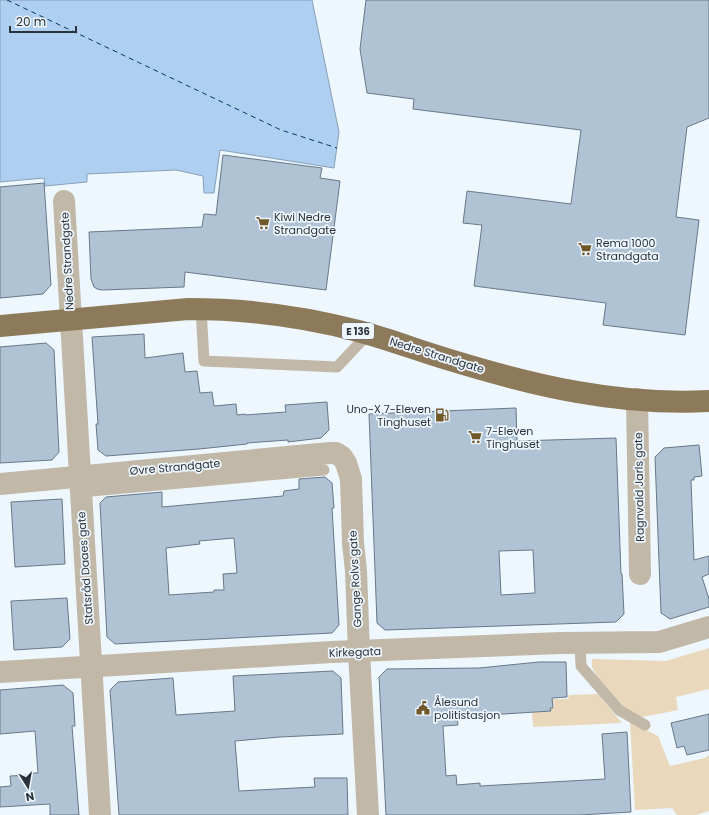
<svg xmlns="http://www.w3.org/2000/svg" width="709" height="815" viewBox="0 0 709 815" font-family="Poppins,sans-serif">
  <rect width="100%" height="100%" fill="#eef6fe"/>
  <g fill="#e9d8bc">
    <polygon points="709,648 709,689 676,697 678,710 643,717 622,707 600,682 592,667 592,659 666,661"/>
    <polygon points="598,694 622,723 533,727 532,709 554,708 553,699 568,699 569,695"/>
    <polygon points="630,722 658,736 670,766 705,758 709,755 709,811 696,815 677,815 672,808 635,810"/>
  </g>
  <polygon fill="#aecfef" stroke="#87a0b8" points="0,0 312,0 339,132 334,168 220,150 214,193 204,193 203,176 176,170 87,174 87,182 45,186 44,178 0,182"/>
  <g fill="none" stroke-linecap="round" stroke-linejoin="round">
    <polyline stroke="#033961" stroke-width="1" stroke-dasharray="5 4" stroke-linecap="butt" points="7,0 281,130 337,148"/>
  </g>
  <g fill="#b0c3d5" stroke="#677888" fill-rule="evenodd">
    <polygon points="366,0 709,0 709,118 687,127 676,217 699,220 685,335 603,325 606,303 474,286 482,225 463,223 467,191 571,204 581,130 413,109 414,99 367,93 360,49"/>
    <polygon points="223,155 322,168 320,178 340,181 326,290 185,272 184,287 102,290 97,289 94,287 91,279 89,232 202,227 204,214 216,215"/>
    <polygon points="44,183 51,285 43,294 0,298 0,187"/>
    <polygon points="144,334 145,358 183,353 185,372 197,371 200,393 212,392 214,406 236,404 237,415 245,414 245,415 286,412 285,405 327,402 329,430 321,438 288,442 288,440 247,443 247,444 199,449 106,456 98,450 96,424 98,424 92,337"/>
    <polygon points="46,343 54,350 59,452 52,460 0,463 0,347"/>
    <path d="M516,408l1,33 99,-3 5,136h1l2,40 -8,8 -231,8 -8,-7 -8,-209zM533,550l2,43 -34,2 -2,-44z"/>
    <polygon points="699,445 702,476 694,477 694,480 691,480 694,560 709,556 709,574 702,577 709,599 709,607 670,619 661,613 655,457 664,448"/>
    <path d="M325,477l7,6 2,25h-2l7,117 -7,8 -217,11 -8,-7 -7,-134 6,-6 56,-5v15l121,-11 1,-5 15,-2v-10zM234,538l3,35 -14,1 1,16h-10v2l-45,3 -3,-47 34,-4 -1,-3z"/>
    <polygon points="62,499 65,564 15,567 11,502"/>
    <polygon points="67,598 70,639 62,647 14,650 11,601"/>
    <polygon points="539,662 566,662 567,697 552,698 553,708 550,708 551,711 457,717 458,725 443,726 446,776 456,775 457,785 480,783 480,786 605,779 602,734 627,732 631,812 580,815 386,815 379,677 387,669 479,668"/>
    <polygon points="333,671 341,678 343,734 280,737 235,741 239,791 315,787 314,778 347,778 348,815 119,815 110,690 118,682 173,678 176,715 235,711 233,676"/>
    <polygon points="63,685 73,693 75,726 72,726 79,815 50,815 50,804 0,807 0,787 11,786 10,776 32,775 32,773 38,773 35,731 0,734 0,690"/>
    <polygon points="709,714 709,750 687,755 684,746 677,748 671,723"/>
  </g>
  <g fill="none" stroke-linecap="round" stroke-linejoin="round">
    <g stroke="#c1b8a7" stroke-width="11">
      <polyline points="201,309 204,361 337,367 368,334"/>
      <polyline points="80,492 324,470"/>
      <polyline points="580,643 581,666 619,710 645,725"/>
    </g>
    <g stroke="#c1b8a7" stroke-width="22">
      <polyline points="64,201 100,815"/>
      <polyline points="637,399 640,574"/>
      <polyline points="0,484 330,453 336,453 342,457 346,463 351,479 353,543 356,571 359,652 368,815"/>
      <polyline points="0,672 331,652 562,643 659,642 709,627"/>
    </g>
    <path stroke="#8d7a5a" stroke-width="22" d="M0,326l188,-17c58,0 114,7 170,22 31,8 61,20 92,29 85,26 170,46 259,41"/>
  </g>
  <defs>
    <g id="supermarket-bare" transform="scale(1.08)"><path d="M-6-5.5h2.5l.6 2H6L4.5 2H-2.5L-4.4-4H-6ZM-1.5 3.2a1.3 1.3 0 1 0 .1 0ZM3 3.2a1.3 1.3 0 1 0 .1 0Z" fill="#715829" stroke="#eef6fe" stroke-width="2.5" paint-order="stroke"/></g>
    <g id="fuel-bare" transform="scale(1.08)"><path d="M-5.5-6h7V0h2V4h1.3V-2.5L3-4.5l.8-.8L6-3V5H2.5V1h-1V6h-7ZM-4.2-4.7v3.2H.2V-4.7Z" fill="#715829" stroke="#eef6fe" stroke-width="2.5" paint-order="stroke"/></g>
    <g id="civic-bare" transform="scale(1.08)"><path d="M-.6-6.5H3V-4.5H.6V-3L4-1V1h2V6H-6V1h2V-1L-.6-3ZM-1.2 2.5V6h2.4V2.5Z" fill="#715829" stroke="#eef6fe" stroke-width="2.5" paint-order="stroke"/></g>
  </defs>
  <g fill-rule="evenodd">
    <use href="#supermarket-bare" x="263" y="223"/>
    <use href="#supermarket-bare" x="585" y="249"/>
    <use href="#fuel-bare" x="442" y="415"/>
    <use href="#supermarket-bare" x="475" y="437"/>
    <use href="#civic-bare" x="423" y="708"/>
  </g>
  <g text-anchor="middle" stroke-width="3.5" stroke-linejoin="round" paint-order="stroke">
    <rect fill="#eef6fe" stroke="#666d74" stroke-width="1" x="342" y="323" width="32" height="16" rx="3"/>
    <g font-size="10" font-weight="bold" fill="#2b3239">
      <text x="358" y="335">E 136</text>
    </g>
    <g font-size="11" fill="#2b3239" stroke="#eef6fe" text-anchor="start">
      <text x="274" y="221">Kiwi Nedre<tspan x="274" dy="13">Strandgate</tspan></text>
      <text x="596" y="247">Rema 1000<tspan x="596" dy="13">Strandgata</tspan></text>
      <text x="431" y="413" text-anchor="end">Uno-X 7-Eleven<tspan x="431" dy="13">Tinghuset</tspan></text>
      <text x="486" y="435">7-Eleven<tspan x="486" dy="13">Tinghuset</tspan></text>
      <text x="434" y="706">Ålesund<tspan x="434" dy="13">politistasjon</tspan></text>
    </g>
    <g font-size="11" fill="#2b3239" stroke="#eef6fe">
      <text transform="translate(67 261) rotate(-93)" y="4">Nedre Strandgate</text>
      <text transform="translate(437 355) rotate(17)" y="4">Nedre Strandgate</text>
      <text transform="translate(175 467) rotate(-5)" y="4">Øvre Strandgate</text>
      <text transform="translate(639 487) rotate(-91)" y="4">Ragnvald Jarls gate</text>
      <text transform="translate(85 568) rotate(-94)" y="4">Statsråd Daaes gate</text>
      <text transform="translate(355 579) rotate(-93)" y="4">Gange Rolvs gate</text>
      <text transform="translate(355 652) rotate(-2)" y="4">Kirkegata</text>
    </g>
  </g>
  <g transform="translate(28 787) rotate(169)" stroke="#eef6fe" stroke-width="3" paint-order="stroke">
  <path d="M0-3L7 15L0 10L-7 15Z" fill="#2b3239"/>
  <text y="-6" font-size="11" font-weight="bold" text-anchor="middle" fill="#2b3239">N</text>
  </g>
  <path d="M10 26v6h66v-6" fill="none" stroke="#2b3239" stroke-width="2"/>
  <text x="16" y="26" font-size="12" fill="#2b3239" stroke="#eef6fe" stroke-width="3" paint-order="stroke">20 m</text>
</svg>
